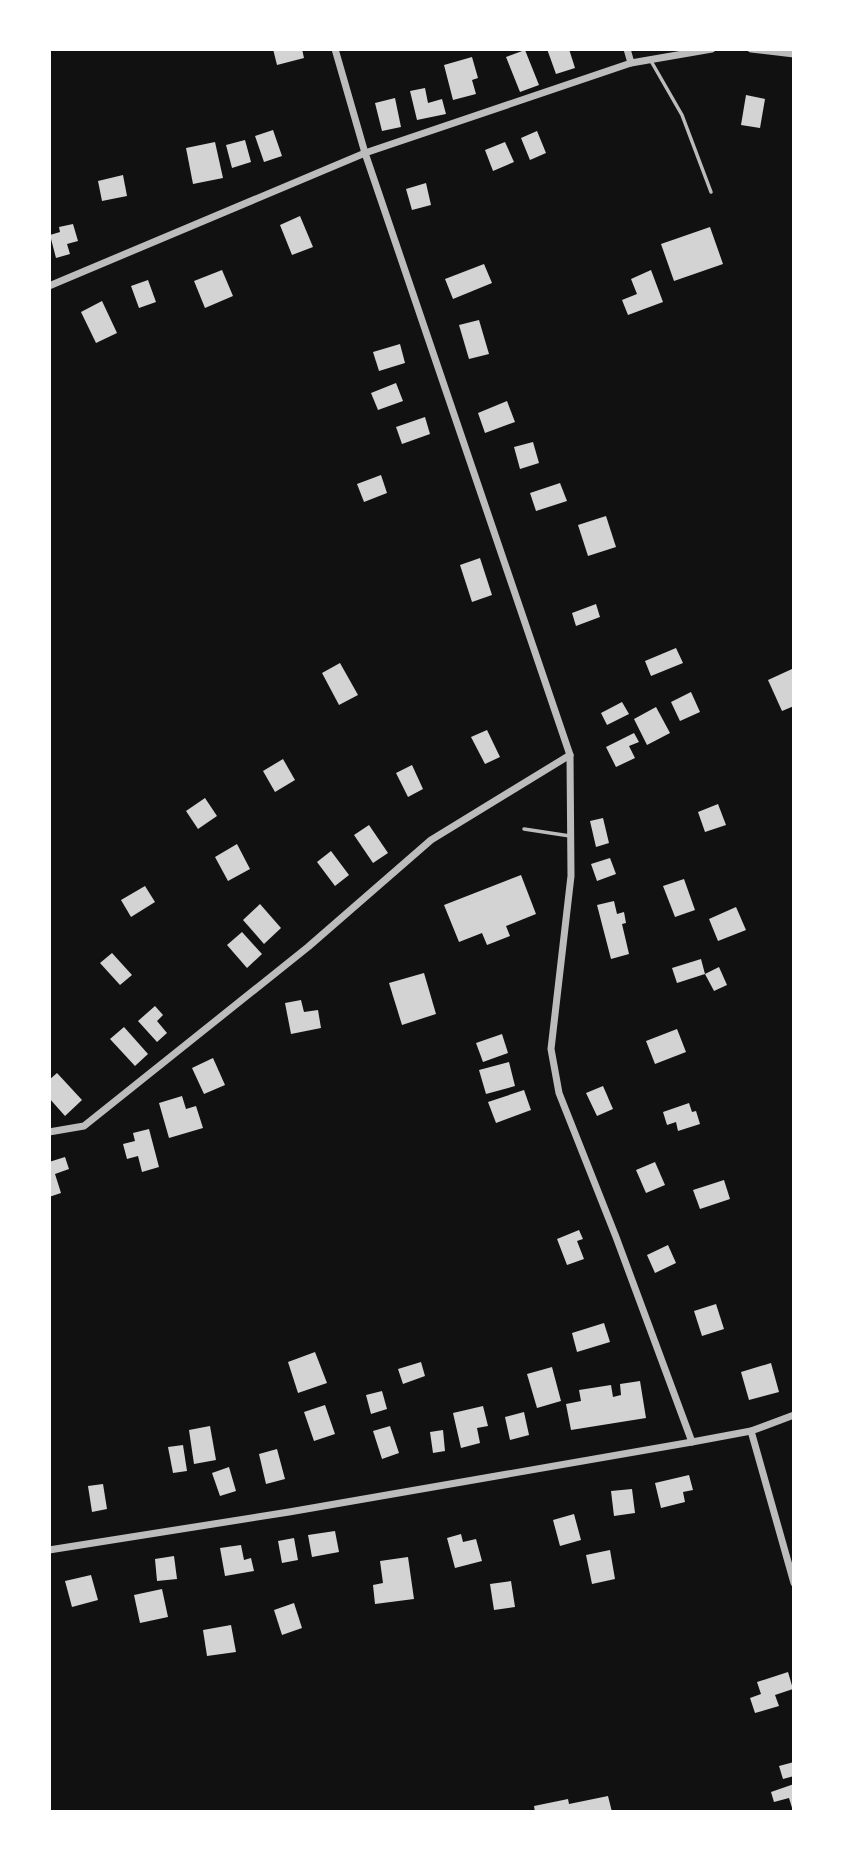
<svg xmlns="http://www.w3.org/2000/svg" width="843" height="1861" viewBox="0 0 843 1861" font-family="'Libre Baskerville',serif">
  <rect width="100%" height="100%" fill="#111"/>
  <g fill="#d3d3d3">
    <polygon points="273,49 302,49 304,58 277,65"/>
    <polygon points="547,49 569,49 575,68 556,74"/>
    <polygon points="525,50 539,85 520,92 506,57"/>
    <polygon points="472,57 478,78 472,80 476,94 453,100 444,65"/>
    <polygon points="425,88 428,103 442,99 446,114 417,120 410,91"/>
    <polygon points="746,95 765,99 760,128 741,125"/>
    <polygon points="395,98 401,127 382,131 375,103"/>
    <polygon points="273,130 282,156 264,162 255,136"/>
    <polygon points="537,131 546,153 530,160 521,138"/>
    <polygon points="245,140 251,162 232,168 226,145"/>
    <polygon points="215,142 223,178 193,184 186,148"/>
    <polygon points="505,142 514,162 493,171 485,150"/>
    <polygon points="123,175 127,196 102,201 98,181"/>
    <polygon points="426,183 431,205 412,210 406,189"/>
    <polygon points="300,216 313,247 292,255 280,225"/>
    <polygon points="73,224 78,241 67,244 70,254 56,258 50,235 60,232 59,227"/>
    <polygon points="710,227 723,264 674,281 661,244"/>
    <polygon points="484,264 492,283 453,299 445,279"/>
    <polygon points="222,270 233,296 205,308 194,281"/>
    <polygon points="651,270 663,302 628,315 622,300 637,294 631,279"/>
    <polygon points="148,280 156,302 139,308 131,286"/>
    <polygon points="102,301 117,333 96,343 81,312"/>
    <polygon points="479,320 489,354 469,359 459,325"/>
    <polygon points="400,344 405,363 379,371 373,352"/>
    <polygon points="396,383 403,401 378,410 371,393"/>
    <polygon points="507,401 515,422 485,433 478,413"/>
    <polygon points="425,417 430,434 402,444 396,427"/>
    <polygon points="533,442 539,463 520,469 514,447"/>
    <polygon points="381,475 387,493 364,502 357,484"/>
    <polygon points="560,483 567,501 536,511 530,493"/>
    <polygon points="606,516 616,547 588,556 578,525"/>
    <polygon points="480,558 492,595 472,602 460,565"/>
    <polygon points="596,604 600,617 576,626 572,613"/>
    <polygon points="676,648 683,663 651,676 645,661"/>
    <polygon points="340,663 358,695 339,705 322,673"/>
    <polygon points="792,669 794,706 782,711 768,680"/>
    <polygon points="691,692 700,712 680,721 671,702"/>
    <polygon points="622,702 629,714 607,725 601,713"/>
    <polygon points="656,707 670,733 647,745 634,719"/>
    <polygon points="487,730 500,757 485,764 471,737"/>
    <polygon points="634,733 639,742 629,746 635,758 616,767 606,747"/>
    <polygon points="283,759 295,780 275,792 263,771"/>
    <polygon points="412,765 423,789 408,797 396,773"/>
    <polygon points="205,798 217,816 198,829 186,811"/>
    <polygon points="718,804 726,825 705,832 698,812"/>
    <polygon points="603,818 609,843 596,847 590,821"/>
    <polygon points="369,825 388,853 373,863 354,835"/>
    <polygon points="237,844 250,869 228,881 215,857"/>
    <polygon points="331,851 349,875 335,886 317,862"/>
    <polygon points="610,858 616,874 597,881 591,864"/>
    <polygon points="521,875 536,914 506,926 510,936 487,945 482,933 459,942 444,905"/>
    <polygon points="684,879 695,910 675,917 663,886"/>
    <polygon points="145,886 155,902 131,917 121,900"/>
    <polygon points="614,901 617,914 624,912 626,923 622,924 629,954 611,959 597,905"/>
    <polygon points="260,904 281,928 264,944 243,920"/>
    <polygon points="736,907 746,930 718,941 709,919"/>
    <polygon points="242,932 262,954 247,968 227,945"/>
    <polygon points="112,953 132,975 120,985 100,963"/>
    <polygon points="701,959 705,974 677,983 672,968"/>
    <polygon points="719,967 727,985 714,991 705,974"/>
    <polygon points="424,973 436,1014 402,1025 389,983"/>
    <polygon points="301,1000 304,1012 318,1010 321,1028 291,1034 285,1003"/>
    <polygon points="155,1006 163,1015 157,1021 167,1033 157,1042 138,1021"/>
    <polygon points="124,1027 148,1054 135,1066 110,1039"/>
    <polygon points="677,1029 686,1052 655,1064 646,1041"/>
    <polygon points="502,1034 508,1053 483,1062 476,1043"/>
    <polygon points="213,1058 225,1085 204,1094 192,1068"/>
    <polygon points="509,1062 515,1086 486,1094 479,1070"/>
    <polygon points="57,1073 82,1100 65,1116 49,1098 49,1080"/>
    <polygon points="603,1086 613,1109 597,1116 586,1093"/>
    <polygon points="524,1090 531,1110 496,1123 488,1102"/>
    <polygon points="182,1096 186,1109 196,1106 203,1128 169,1138 159,1103"/>
    <polygon points="689,1103 692,1112 696,1111 700,1124 678,1131 676,1122 667,1125 663,1112"/>
    <polygon points="149,1129 159,1167 142,1172 138,1156 127,1159 123,1144 135,1141 133,1133"/>
    <polygon points="65,1157 69,1169 55,1174 61,1193 49,1197 49,1162"/>
    <polygon points="655,1162 665,1185 646,1193 636,1170"/>
    <polygon points="724,1180 730,1199 700,1209 693,1190"/>
    <polygon points="579,1230 583,1239 577,1241 584,1259 567,1265 557,1239"/>
    <polygon points="668,1245 676,1263 655,1273 647,1255"/>
    <polygon points="716,1304 724,1329 702,1336 694,1311"/>
    <polygon points="604,1323 610,1342 577,1352 572,1333"/>
    <polygon points="315,1352 327,1383 298,1393 288,1362"/>
    <polygon points="421,1362 425,1376 403,1384 398,1369"/>
    <polygon points="771,1363 779,1392 749,1400 741,1372"/>
    <polygon points="552,1367 561,1401 537,1408 527,1374"/>
    <polygon points="640,1381 646,1418 571,1430 566,1404 581,1401 579,1390 611,1385 613,1397 621,1395 620,1384"/>
    <polygon points="382,1391 387,1409 371,1414 366,1395"/>
    <polygon points="325,1405 335,1434 314,1441 304,1412"/>
    <polygon points="483,1406 488,1426 477,1428 480,1443 461,1448 453,1413"/>
    <polygon points="524,1412 529,1435 510,1440 505,1417"/>
    <polygon points="210,1426 216,1460 194,1464 189,1430"/>
    <polygon points="390,1426 399,1453 382,1459 373,1431"/>
    <polygon points="443,1430 445,1451 433,1453 430,1432"/>
    <polygon points="183,1445 187,1471 173,1473 168,1447"/>
    <polygon points="277,1449 285,1479 266,1484 259,1454"/>
    <polygon points="229,1467 236,1491 220,1496 212,1473"/>
    <polygon points="689,1475 693,1490 683,1492 685,1502 661,1508 655,1483"/>
    <polygon points="103,1484 107,1509 92,1512 88,1486"/>
    <polygon points="632,1489 635,1513 614,1516 611,1491"/>
    <polygon points="574,1514 581,1540 560,1546 553,1520"/>
    <polygon points="335,1531 339,1552 312,1557 308,1535"/>
    <polygon points="461,1534 463,1542 476,1539 482,1561 455,1568 447,1538"/>
    <polygon points="294,1538 298,1560 282,1563 278,1541"/>
    <polygon points="241,1545 244,1560 251,1558 254,1571 225,1576 220,1548"/>
    <polygon points="610,1550 615,1579 592,1584 586,1555"/>
    <polygon points="174,1556 177,1579 157,1581 155,1559"/>
    <polygon points="408,1557 414,1599 375,1604 373,1585 383,1583 380,1561"/>
    <polygon points="91,1575 98,1600 72,1607 65,1581"/>
    <polygon points="511,1581 515,1607 494,1610 490,1584"/>
    <polygon points="162,1589 168,1617 140,1623 134,1595"/>
    <polygon points="294,1603 302,1628 282,1635 274,1610"/>
    <polygon points="231,1625 236,1652 207,1656 203,1630"/>
    <polygon points="788,1672 793,1689 775,1695 779,1706 755,1713 750,1698 761,1694 757,1682"/>
    <polygon points="794,1762 794,1776 783,1779 779,1766"/>
    <polygon points="794,1784 794,1811 793,1811 789,1798 774,1802 771,1792"/>
    <polygon points="608,1796 612,1812 535,1812 534,1806 568,1799 569,1804"/>
  </g>
  <g fill="none" stroke-linecap="round" stroke-linejoin="round">
    <g stroke="#bcbcbc" stroke-width="3.5">
      <polyline points="651,61 682,115 711,192"/>
      <polyline points="524,829 570,836"/>
    </g>
    <g stroke="#bcbcbc" stroke-width="7">
      <polyline points="335,49 365,153 570,755 571,876 551,1049 559,1093 616,1237 692,1442"/>
      <polyline points="627,49 631,63"/>
      <polyline points="751,49 794,54"/>
      <polyline points="49,286 365,153 631,63 712,49"/>
      <polyline points="49,1132 84,1126 308,947 431,840 570,755"/>
      <polyline points="751,1431 794,1583"/>
      <polyline points="49,1550 289,1512 692,1442 751,1431 794,1415"/>
    </g>
  </g>
  <rect width="843" height="1861" fill="none" stroke="#ffffff" stroke-width="102"/>
</svg>
